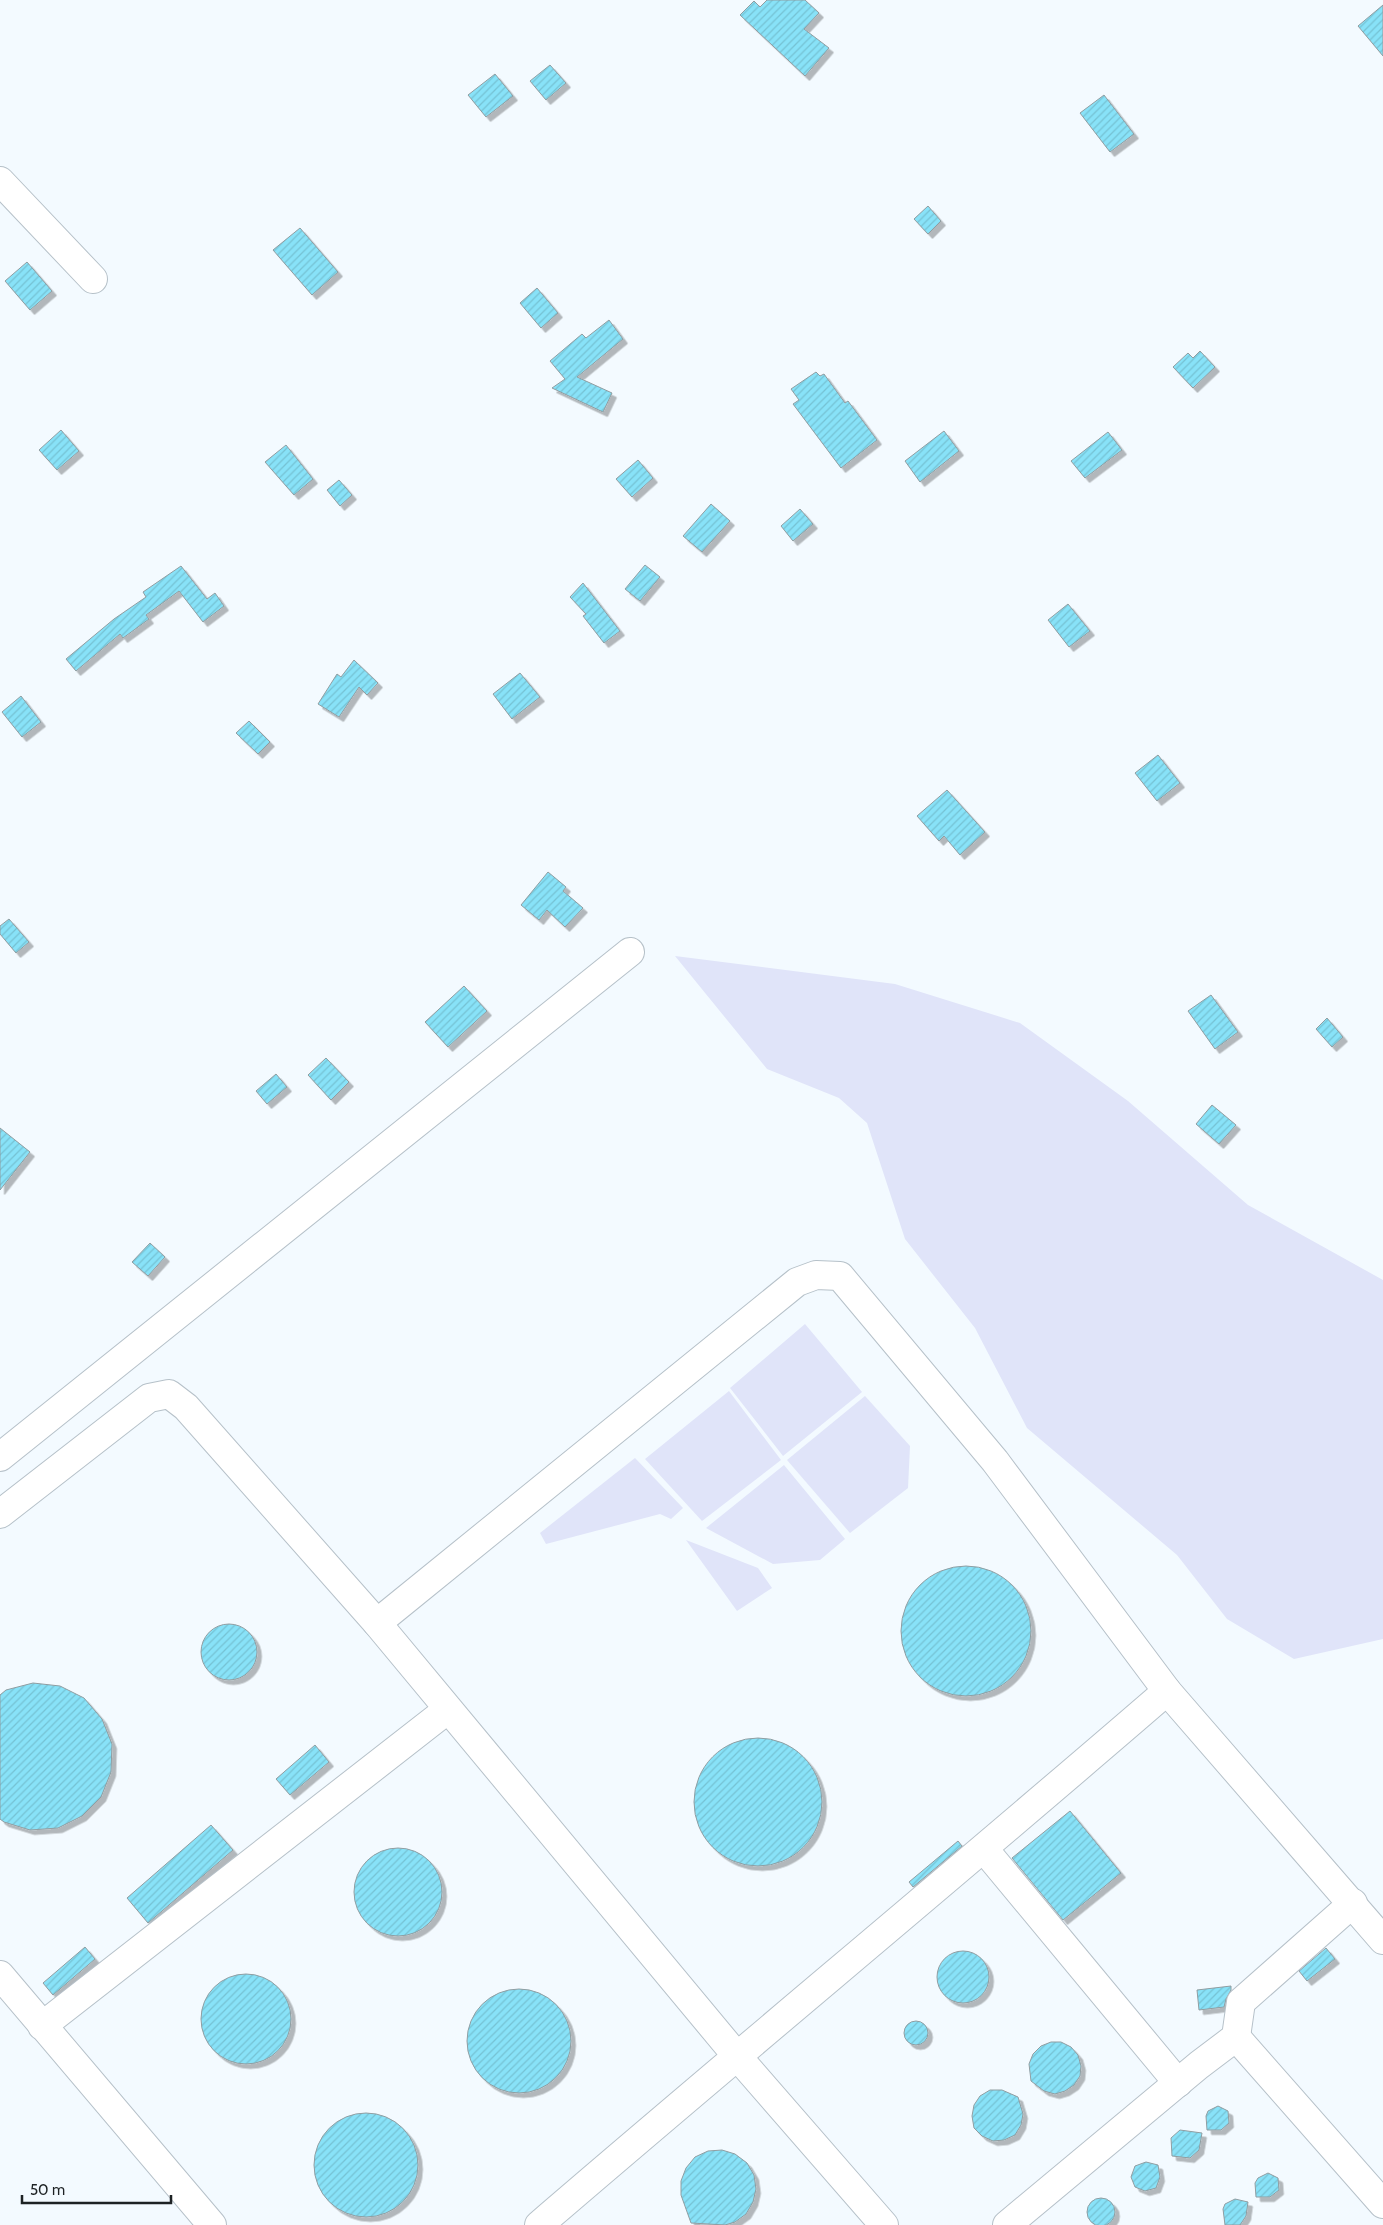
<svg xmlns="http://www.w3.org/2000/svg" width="1383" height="2225" viewBox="0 0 1383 2225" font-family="Cabin,sans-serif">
  <defs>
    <pattern id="building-hatch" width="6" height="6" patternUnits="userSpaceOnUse" patternTransform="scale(1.25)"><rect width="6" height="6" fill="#88e2f8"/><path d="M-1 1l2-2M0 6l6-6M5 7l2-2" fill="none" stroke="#75c2d4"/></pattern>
    <filter id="shadow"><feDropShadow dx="4.5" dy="4.5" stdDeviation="0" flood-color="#0004"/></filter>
  </defs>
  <rect width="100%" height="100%" fill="#f3faff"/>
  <g fill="#e0e4f9">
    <polygon points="675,956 895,984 1020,1023 1128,1101 1248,1205 1383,1280 1383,1639 1294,1659 1227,1619 1177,1555 1027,1428 975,1328 905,1239 867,1123 839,1098 767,1069"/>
    <polygon points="805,1324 862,1392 783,1456 730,1388"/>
    <polygon points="729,1391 781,1460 702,1521 645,1459"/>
    <polygon points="865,1396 910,1446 908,1488 850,1533 787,1460"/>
    <polygon points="635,1458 683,1508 671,1519 660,1514 546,1544 540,1533"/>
    <polygon points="784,1465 845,1539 820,1560 773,1564 706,1528"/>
    <polygon points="686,1540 758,1568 772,1588 737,1611"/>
  </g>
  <g fill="url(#building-hatch)" stroke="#909da1" filter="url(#shadow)">
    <polygon points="767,0 805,0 819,13 804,29 829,48 805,76 740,15 754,1 760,7"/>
    <polygon points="1383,5 1383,56 1358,26"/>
    <polygon points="550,65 566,83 546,100 530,81"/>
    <polygon points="495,74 513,96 486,117 468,95"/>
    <polygon points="1104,95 1134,134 1110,152 1080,113"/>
    <polygon points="928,206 941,221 928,234 914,219"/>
    <polygon points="300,228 338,272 312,295 273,250"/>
    <polygon points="27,262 52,291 30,310 5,281"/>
    <polygon points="537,288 558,313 541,328 520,303"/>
    <polygon points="609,320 623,339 577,377 612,393 603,412 552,388 565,379 550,361 582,334 586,338"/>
    <polygon points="1200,351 1215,367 1193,388 1173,367 1188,353 1193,358"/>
    <polygon points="816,372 820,376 824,374 845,403 848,401 877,440 841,468 793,404 799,400 791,389"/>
    <polygon points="61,430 79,451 57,470 39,450"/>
    <polygon points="944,431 959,451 920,482 905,461"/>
    <polygon points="1108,432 1122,450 1085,478 1071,461"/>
    <polygon points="286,445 313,479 294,495 265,462"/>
    <polygon points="638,460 653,478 632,497 616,479"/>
    <polygon points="339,480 352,495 340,506 327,490"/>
    <polygon points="711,504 730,521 702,552 683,536"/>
    <polygon points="800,509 813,524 793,541 781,526"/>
    <polygon points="645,565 660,577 640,601 625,589"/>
    <polygon points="181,566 207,599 215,593 224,606 203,622 179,591 146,615 149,619 123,638 120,634 76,671 66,659 114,619 146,597 143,592"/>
    <polygon points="583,583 620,631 604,643 583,616 586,614 570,597"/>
    <polygon points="1068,604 1090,631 1069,647 1048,620"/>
    <polygon points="354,660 378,683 367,695 359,687 339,717 318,704 337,674 341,677"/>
    <polygon points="520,673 540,697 512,719 493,694"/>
    <polygon points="21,696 41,722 22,737 2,712"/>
    <polygon points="249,721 270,742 258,754 236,733"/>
    <polygon points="1158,755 1180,783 1157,801 1135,773"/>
    <polygon points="947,790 985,832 960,855 944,836 939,841 917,816"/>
    <polygon points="548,872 566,887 563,891 583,908 565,927 547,910 539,920 521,905"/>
    <polygon points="9,919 29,942 16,953 0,934 0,926"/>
    <polygon points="464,986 487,1011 448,1047 425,1022"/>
    <polygon points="1211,995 1238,1032 1215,1049 1188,1011"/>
    <polygon points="1327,1018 1343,1037 1332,1047 1316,1029"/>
    <polygon points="326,1058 349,1082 331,1100 308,1075"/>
    <polygon points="276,1074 287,1087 267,1104 256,1091"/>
    <polygon points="1212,1105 1236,1125 1219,1144 1196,1124"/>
    <polygon points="0,1128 30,1152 0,1190"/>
    <polygon points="150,1243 165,1257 148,1276 132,1262"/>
    <circle cx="966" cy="1631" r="65"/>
    <circle cx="229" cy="1652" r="28"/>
    <polygon points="33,1683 60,1686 84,1698 102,1719 112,1744 111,1772 101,1797 82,1816 58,1828 30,1830 4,1822 0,1819 0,1695 6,1690"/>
    <circle cx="758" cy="1802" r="64"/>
    <polygon points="315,1745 329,1762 290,1795 276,1779"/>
    <polygon points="1070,1811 1121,1873 1063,1920 1012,1858"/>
    <polygon points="211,1825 233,1850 148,1923 127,1898"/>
    <polygon points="958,1841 962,1846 913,1887 909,1882"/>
    <circle cx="398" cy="1892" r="44"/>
    <polygon points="85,1947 95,1959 53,1995 43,1983"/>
    <polygon points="1326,1948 1335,1959 1307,1981 1299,1971"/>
    <circle cx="963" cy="1977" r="26"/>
    <circle cx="246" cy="2019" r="45"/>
    <polygon points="1231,1986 1231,1990 1226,1999 1224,2007 1199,2010 1197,1990"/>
    <circle cx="519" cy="2041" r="52"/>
    <circle cx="916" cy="2033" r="12"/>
    <polygon points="1051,2042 1061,2042 1071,2047 1078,2055 1081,2066 1080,2076 1074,2085 1065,2091 1055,2094 1044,2091 1031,2081 1029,2064 1033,2054 1041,2046"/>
    <polygon points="990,2090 1002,2090 1018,2097 1023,2114 1021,2125 1015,2135 1004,2140 993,2141 982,2136 974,2128 972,2116 974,2105 980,2096"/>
    <polygon points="1218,2106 1228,2111 1229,2123 1221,2130 1207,2130 1206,2116 1208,2111"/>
    <circle cx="366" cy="2165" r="52"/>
    <polygon points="1180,2130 1202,2133 1199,2150 1190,2158 1172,2156 1171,2138"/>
    <polygon points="722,2150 735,2154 747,2163 754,2175 756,2189 753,2202 746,2214 735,2222 725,2225 691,2223 681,2195 681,2181 686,2168 695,2157 708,2151"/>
    <polygon points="1146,2162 1158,2165 1160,2177 1156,2188 1145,2191 1135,2187 1131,2177 1135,2166"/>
    <polygon points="1268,2173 1278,2178 1279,2190 1270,2197 1256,2197 1255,2183 1258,2178"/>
    <circle cx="1101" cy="2212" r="14"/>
    <polygon points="1235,2199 1248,2202 1246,2216 1240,2225 1225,2225 1223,2209 1225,2204"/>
  </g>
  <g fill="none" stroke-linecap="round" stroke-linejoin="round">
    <g stroke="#b6c1c9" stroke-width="30">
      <g id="minor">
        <polyline points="0,181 93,279"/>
        <polyline points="0,1457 630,952"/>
        <polyline points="0,1514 149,1398 169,1394 186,1407 377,1623 736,2055 884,2225"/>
        <polyline points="377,1623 797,1282 816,1275 840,1276 995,1461 1167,1691 1383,1940"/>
        <polyline points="984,1849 1178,2083"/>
        <polyline points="0,1975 212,2225"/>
        <polyline points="42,2026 447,1710"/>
        <polyline points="1236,2037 1383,2204"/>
        <path d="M539,2225c208,-179 420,-354 628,-534"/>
        <polyline points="1007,2225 1199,2065 1236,2037 1241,2002 1353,1903"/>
      </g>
    </g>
    <use href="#minor" stroke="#fff" stroke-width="28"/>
  </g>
  <path d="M22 2195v8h149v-8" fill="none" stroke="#1d2224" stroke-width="2.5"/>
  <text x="30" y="2195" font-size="15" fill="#1d2224" stroke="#f3faff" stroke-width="4" paint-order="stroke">50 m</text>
</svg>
